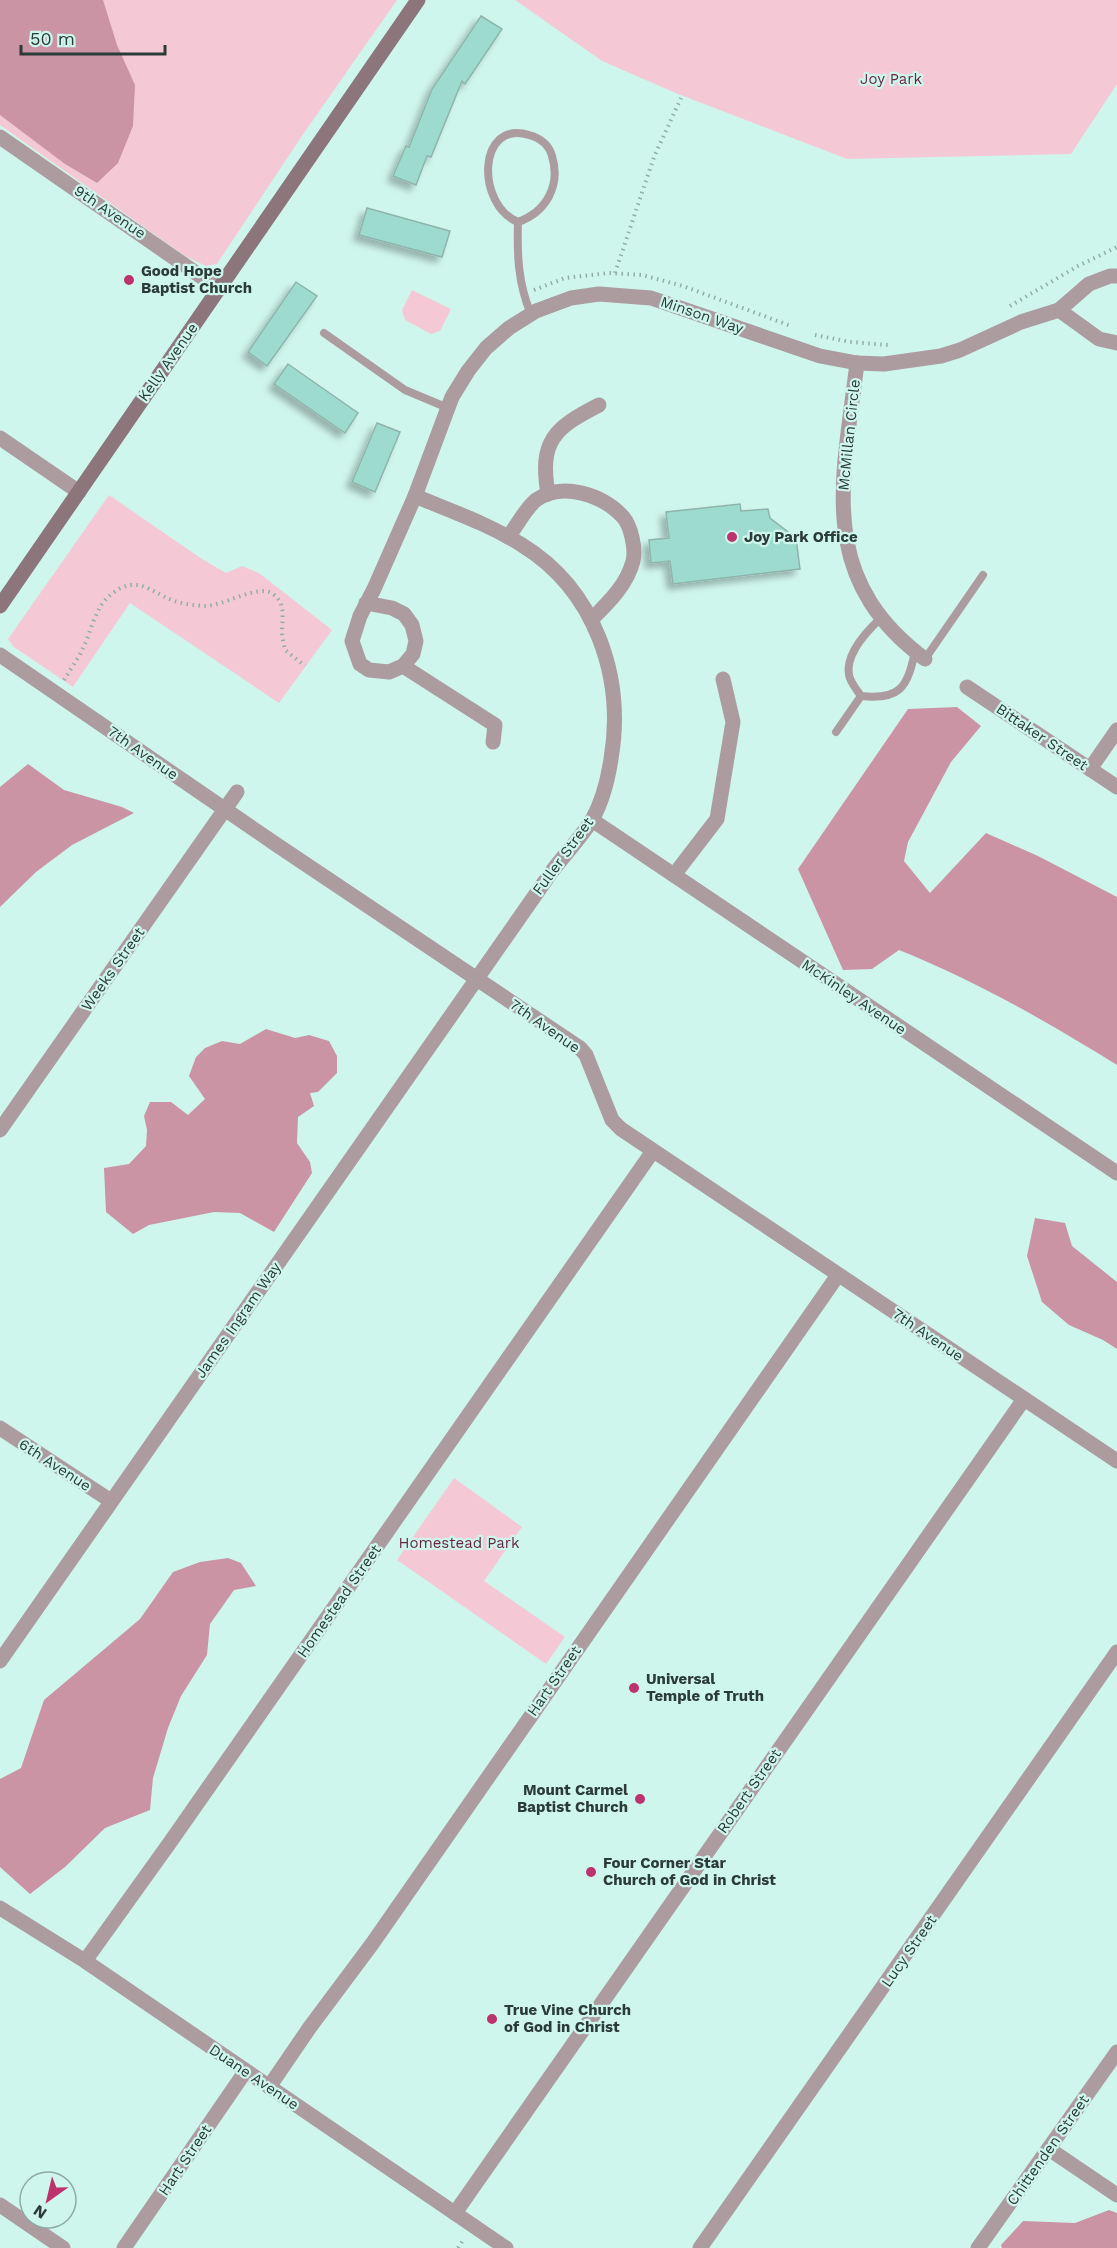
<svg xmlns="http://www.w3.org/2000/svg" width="1117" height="2248" viewBox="0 0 1117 2248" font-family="'Work Sans',sans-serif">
  <defs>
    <filter id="shadow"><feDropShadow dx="-5.5" dy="5.5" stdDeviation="3" flood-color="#0004"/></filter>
  </defs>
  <rect width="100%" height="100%" fill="#cff6ed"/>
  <g fill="#f4c9d5">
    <polygon points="0,0 397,0 304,133 217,264 206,266 185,256 0,125"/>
    <polygon points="515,0 1117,0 1117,84 1071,154 847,159 678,94 602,61"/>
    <polygon points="412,290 451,309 440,331 431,334 405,320 402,310"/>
    <polygon points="109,495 202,559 226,573 242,566 259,573 332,630 279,703 130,603 73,687 14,647 8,639"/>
    <polygon points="454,1478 522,1527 484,1581 565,1637 546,1664 397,1560"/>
  </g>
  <g fill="#ca94a4">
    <polygon points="0,0 103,0 117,45 135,85 133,126 118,163 97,183 65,164 0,115"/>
    <path d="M957,707l24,19 -30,36 -43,80 -4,19 26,32 56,-60 52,23 79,41v168c-71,-44 -141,-84 -218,-115l-27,19 -29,1 -45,-101 110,-160z"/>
    <polygon points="28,764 64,790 122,807 134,813 72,845 36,872 0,907 0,787"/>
    <polygon points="266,1029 295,1038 309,1035 329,1041 337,1056 337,1073 318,1092 310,1093 314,1106 298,1117 297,1143 310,1162 312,1173 274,1232 240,1213 214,1212 149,1225 133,1234 106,1212 104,1168 129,1164 146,1146 147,1130 144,1116 150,1102 171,1102 188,1115 205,1099 189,1076 196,1057 205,1048 222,1041 240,1044"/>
    <polygon points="1035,1218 1065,1223 1072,1246 1117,1282 1117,1349 1103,1340 1069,1325 1042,1302 1027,1256"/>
    <polygon points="228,1558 241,1563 256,1586 234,1590 210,1624 207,1655 181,1696 168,1728 153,1778 150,1810 105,1828 65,1867 30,1894 0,1867 0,1779 21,1768 44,1700 140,1619 173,1572 200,1562"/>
    <polygon points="1109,2210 1117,2213 1117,2248 1002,2248 1001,2245 1023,2221 1075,2223"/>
  </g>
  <g fill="#9cdbcd" stroke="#8fb4ac" stroke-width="1.5" filter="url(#shadow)">
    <polygon points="481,16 502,29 465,84 462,81 431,157 427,156 416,185 393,176 406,146 409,147 432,89"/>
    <polygon points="367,208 450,231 442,257 359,235"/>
    <polygon points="296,282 317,296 267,366 248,352"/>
    <polygon points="288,364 358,413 345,433 274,384"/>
    <polygon points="377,423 400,432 375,492 352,482"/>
    <polygon points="740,504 741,511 768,509 770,518 796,538 800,569 673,584 670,561 651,563 649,540 669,538 666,512"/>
  </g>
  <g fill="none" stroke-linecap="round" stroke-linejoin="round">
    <g stroke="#90aea7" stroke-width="4" stroke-dasharray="1.5 4.5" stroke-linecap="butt">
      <polyline points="615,273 654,157 681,98"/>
      <polyline points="534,290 565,278 609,273 642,275 683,286 791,326"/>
      <polyline points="1010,306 1078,266 1117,247"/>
      <polyline points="815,335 850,342 888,345"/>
      <path d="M64,680c6,-10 14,-21 19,-32 9,-18 12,-43 30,-55 24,-18 36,-2 59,7 10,4 21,5 31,6 20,1 55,-23 70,-12 13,9 9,24 9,38 0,6 2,12 3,18l20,16"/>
      <polyline points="458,2248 464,2239"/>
    </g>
    <g stroke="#ac9ca0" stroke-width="8">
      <path d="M518,222c-42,-17 -41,-103 11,-87 11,3 20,10 23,21 9,30 -6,56 -34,66 -1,32 0,62 13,92"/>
      <polyline points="324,333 405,390 448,408"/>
      <path d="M881,618c-14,13 -36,36 -32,57 1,7 8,15 12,21 39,4 46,-8 54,-44"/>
      <polyline points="925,659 983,575"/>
      <polyline points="836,732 861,696"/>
    </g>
    <g stroke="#ac9ca0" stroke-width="15">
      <polyline points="0,137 219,289"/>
      <polyline points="1059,310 1099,339 1117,343"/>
      <path d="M857,363c-14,118 -42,214 68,296"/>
      <polyline points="0,438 79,492"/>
      <path d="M548,494c-9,-53 6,-66 51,-89"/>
      <path d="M508,537c9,-11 17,-28 28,-37 26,-19 67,-5 87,17 8,9 13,32 10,44 -6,24 -25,42 -42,59"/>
      <polyline points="366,603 392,608 404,614 412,625 416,641 413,654 403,666 389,672 369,670 360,664 352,641 360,616 374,589 415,496 452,397 468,371 486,348 509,328 536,311 571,298 599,294 651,298 820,356 857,363 884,364 941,356 960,350 1021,322 1059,310 1089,284 1110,276 1117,276"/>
      <polyline points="0,655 274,843 580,1048 586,1055 612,1120 621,1129 1117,1461"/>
      <polyline points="403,666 495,725 493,742"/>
      <polyline points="967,687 1117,787"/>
      <polyline points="1090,769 1117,730"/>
      <polyline points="592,820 1117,1173"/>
      <polyline points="674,875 717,819 733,722 723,679"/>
      <polyline points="0,1130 237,792"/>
      <polyline points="0,1428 111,1501"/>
      <path d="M0,1661l550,-787c13,-18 30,-35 42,-54 10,-18 16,-41 19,-61 14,-82 -16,-169 -89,-214 -33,-21 -71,-34 -107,-49"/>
      <polyline points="0,1908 85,1961 506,2248"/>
      <polyline points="85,1961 171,1841 653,1151"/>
      <polyline points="269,2087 310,2027 372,1944 838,1275"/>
      <polyline points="1049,2149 1117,2195"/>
      <polyline points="455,2213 1024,1399"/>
      <polyline points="124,2248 245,2072"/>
      <polyline points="700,2248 1117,1652"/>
      <polyline points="978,2248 1117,2052"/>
    </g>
    <polyline stroke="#ac9ca0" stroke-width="15" points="0,2205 63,2248"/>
    <polyline stroke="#8c767c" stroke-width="15" points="0,606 418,0"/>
  </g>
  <g fill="#bd336d" stroke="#cff6ed" stroke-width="2">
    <circle cx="129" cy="280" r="6"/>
    <circle cx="732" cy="537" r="6"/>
    <circle cx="634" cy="1688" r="6"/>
    <circle cx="640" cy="1799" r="6"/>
    <circle cx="591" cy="1872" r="6"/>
    <circle cx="492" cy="2019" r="6"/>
  </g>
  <g text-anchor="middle" stroke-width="4.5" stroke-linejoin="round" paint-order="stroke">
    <g font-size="15" fill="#692841" stroke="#cff6ed">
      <text x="891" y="84">Joy Park</text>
      <text x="459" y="1548">Homestead Park</text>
    </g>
    <g font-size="15" fill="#2b3b37" stroke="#cff6ed">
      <text transform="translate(110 212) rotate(34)" y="5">9th Avenue</text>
      <text transform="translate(702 315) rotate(19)" y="5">Minson Way</text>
      <text transform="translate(168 362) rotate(-55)" y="5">Kelly Avenue</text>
      <text transform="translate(849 435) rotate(-84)" y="5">McMillan Circle</text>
      <text transform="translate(1042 737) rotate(34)" y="5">Bittaker Street</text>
      <text transform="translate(143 753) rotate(35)" y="5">7th Avenue</text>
      <text transform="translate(563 856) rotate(-54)" y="5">Fuller Street</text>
      <text transform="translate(113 969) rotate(-55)" y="5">Weeks Street</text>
      <text transform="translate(854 997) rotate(34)" y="5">McKinley Avenue</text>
      <text transform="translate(545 1026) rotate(35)" y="5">7th Avenue</text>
      <text transform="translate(238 1320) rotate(-55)" y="5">James Ingram Way</text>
      <text transform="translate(928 1335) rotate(34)" y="5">7th Avenue</text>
      <text transform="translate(55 1465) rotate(33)" y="5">6th Avenue</text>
      <text transform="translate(339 1601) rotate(-55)" y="5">Homestead Street</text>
      <text transform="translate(554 1681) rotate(-55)" y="5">Hart Street</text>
      <text transform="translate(749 1791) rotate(-55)" y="5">Robert Street</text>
      <text transform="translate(909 1951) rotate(-55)" y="5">Lucy Street</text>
      <text transform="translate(254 2077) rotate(34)" y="5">Duane Avenue</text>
      <text transform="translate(1048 2150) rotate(-55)" y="5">Chittenden Street</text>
      <text transform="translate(185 2160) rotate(-56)" y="5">Hart Street</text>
    </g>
    <g font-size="15" font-weight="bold" fill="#2b3b37" stroke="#cff6ed" text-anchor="start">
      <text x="141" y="276">Good Hope<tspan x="141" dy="17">Baptist Church</tspan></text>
      <text x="744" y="542">Joy Park Office</text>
      <text x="646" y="1684">Universal<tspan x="646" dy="17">Temple of Truth</tspan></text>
      <text x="628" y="1795" text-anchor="end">Mount Carmel<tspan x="628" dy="17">Baptist Church</tspan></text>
      <text x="603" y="1868">Four Corner Star<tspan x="603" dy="17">Church of God in Christ</tspan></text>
      <text x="504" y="2015">True Vine Church<tspan x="504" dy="17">of God in Christ</tspan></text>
    </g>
  </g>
  <g transform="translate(48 2200) rotate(214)"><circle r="28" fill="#cff6ed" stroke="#8daba4" stroke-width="1.5"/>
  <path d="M0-4.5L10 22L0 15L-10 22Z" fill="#bd336d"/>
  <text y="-9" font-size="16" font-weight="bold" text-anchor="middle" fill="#2b3b37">N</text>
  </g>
  <path d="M21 45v9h144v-9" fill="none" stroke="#2b3b37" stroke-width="3"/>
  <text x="30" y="45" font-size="18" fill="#2b3b37" stroke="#cff6ed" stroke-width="4.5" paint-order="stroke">50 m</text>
</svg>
